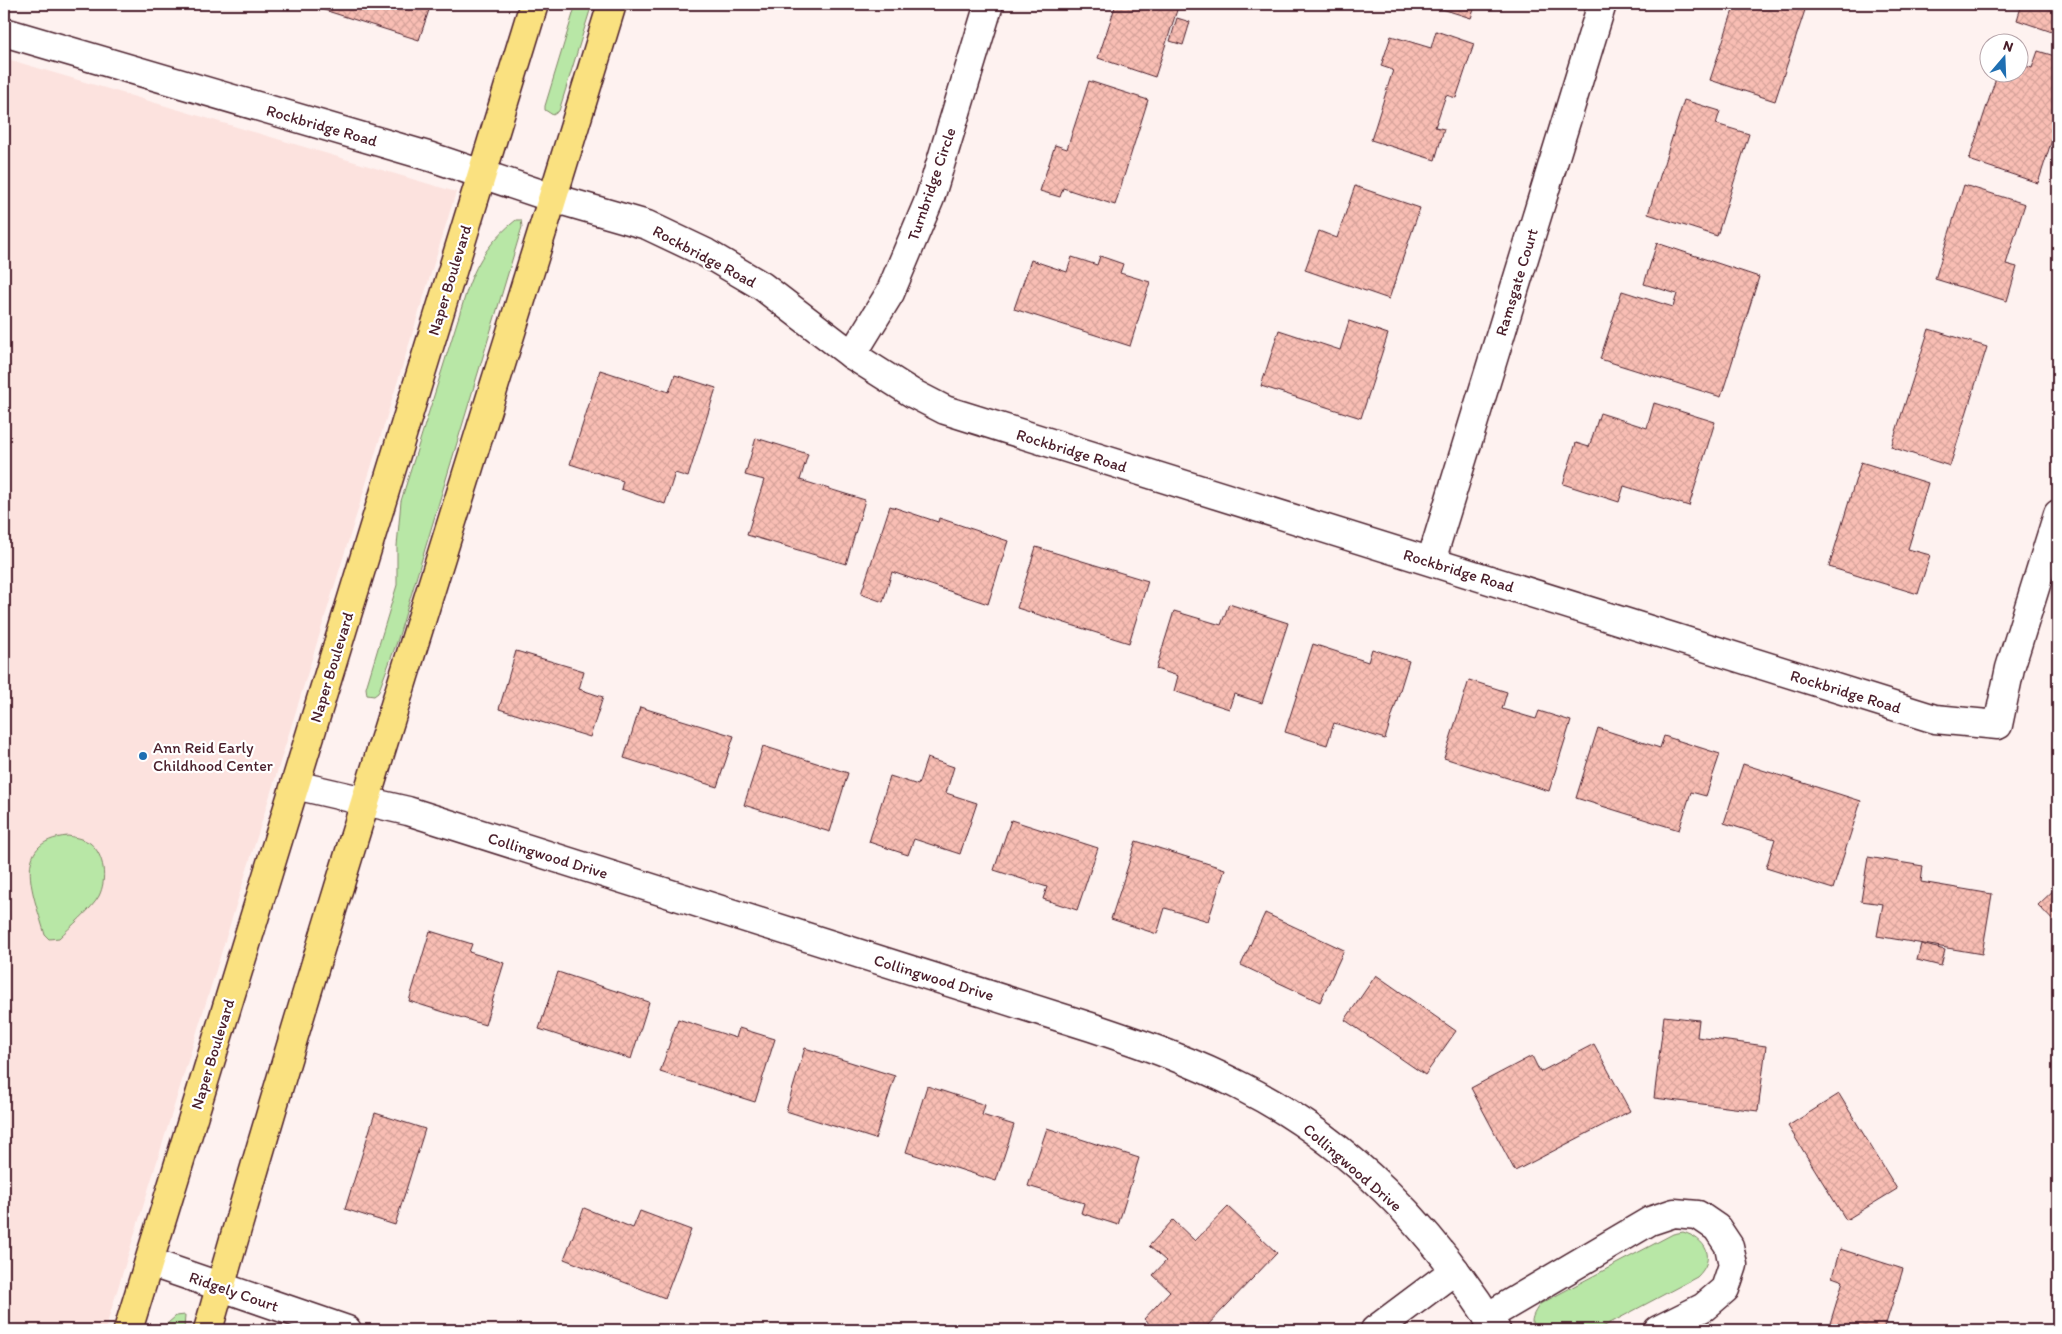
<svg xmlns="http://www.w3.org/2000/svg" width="2062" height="1334" viewBox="0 0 2062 1334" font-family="Itim,sans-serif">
  <defs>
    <pattern id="building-cross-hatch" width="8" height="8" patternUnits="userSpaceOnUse" patternTransform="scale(1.25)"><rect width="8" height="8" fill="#f9beb4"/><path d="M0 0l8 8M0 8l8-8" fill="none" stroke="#d7a39b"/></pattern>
  </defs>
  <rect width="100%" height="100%" fill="#fef2f0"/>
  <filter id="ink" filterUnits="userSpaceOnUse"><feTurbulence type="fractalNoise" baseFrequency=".02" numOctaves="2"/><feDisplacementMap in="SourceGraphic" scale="10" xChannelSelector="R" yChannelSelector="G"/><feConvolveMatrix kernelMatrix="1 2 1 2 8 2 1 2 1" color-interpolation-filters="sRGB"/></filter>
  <g filter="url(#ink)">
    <polygon fill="#fce2de" points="4,58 456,192 105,1330 31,1330 4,1319"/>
    <g fill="#b8e7a6" stroke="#818368">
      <polygon points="576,4 592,4 559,111 553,115 545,110 545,106"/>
      <path d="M516,220h5l1,7 -125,415 -19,51 -4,3 -7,-1 -1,-7 31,-103v-39l4,-45 67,-214c10,-28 25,-49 48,-67z"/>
      <path d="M68,836c6,1 16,3 22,7 15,12 17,37 9,53 -7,13 -30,32 -40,42l-10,1 -4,-4c-10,-37 -37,-94 23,-99z"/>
      <path d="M1683,1232c23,7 34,26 14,45l-100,53h-63c-5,-10 0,-17 6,-26l133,-70z"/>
      <polygon points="185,1315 184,1330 160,1330 176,1316"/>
    </g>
    <g fill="url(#building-cross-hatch)" stroke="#4a1f2b">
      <polygon points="322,4 431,4 419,40 321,9"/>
      <polygon points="1116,4 1179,4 1155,77 1098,58"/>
      <polygon points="1426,4 1476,4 1471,18"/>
      <polygon points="1735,4 1807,4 1775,101 1710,80"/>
      <polygon points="2022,4 2058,4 2058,34 2017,20"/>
      <polygon points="1177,18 1190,22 1183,45 1170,41"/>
      <polygon points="1436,31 1474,44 1456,98 1446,95 1435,127 1444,129 1435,160 1371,140 1393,70 1381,66 1391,36 1431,48"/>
      <polygon points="2038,51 2058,57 2058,121 2038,183 1969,160 1998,72 2020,72 2020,64 2032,68"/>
      <polygon points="1089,81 1148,100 1115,205 1063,188 1060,197 1040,191 1055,145 1067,149"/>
      <polygon points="1684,100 1720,111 1716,124 1749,134 1717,236 1648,214"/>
      <polygon points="1964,185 2025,204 2006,264 2017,267 2007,301 1935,279"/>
      <polygon points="1355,186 1420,208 1389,299 1305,270 1319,231 1337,238"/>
      <polygon points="1657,243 1759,277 1721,397 1600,359 1622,291 1673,307 1677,294 1644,284"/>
      <polygon points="1100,256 1123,264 1120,273 1150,282 1130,346 1014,309 1031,260 1067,272 1072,257 1097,265"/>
      <polygon points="1349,321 1388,334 1361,418 1261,386 1279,330 1340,350"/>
      <polygon points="1929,329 1987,347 1950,466 1891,447"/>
      <polygon points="600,370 669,392 675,375 716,388 688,477 675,473 665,504 621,489 623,481 570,464"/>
      <polygon points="1654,403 1715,422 1689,506 1624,486 1619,502 1563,484 1576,443 1589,447 1600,413 1647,428"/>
      <polygon points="756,438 808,454 800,480 865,500 846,564 747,535 764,480 745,475"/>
      <polygon points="1861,462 1928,483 1908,549 1930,555 1918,594 1829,567"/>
      <polygon points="890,506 938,522 939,518 1008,541 988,604 892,572 883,602 861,594"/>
      <polygon points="1036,547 1148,581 1129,643 1017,608"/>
      <polygon points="1229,604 1288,623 1262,703 1234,694 1229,709 1174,691 1178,676 1156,669 1174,611 1221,625"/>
      <polygon points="1313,644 1368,662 1372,649 1409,661 1385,739 1334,723 1327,745 1285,732"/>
      <polygon points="516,651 584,671 579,689 603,697 590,737 499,709"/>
      <polygon points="1469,680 1507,692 1502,709 1536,719 1539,711 1571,721 1549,791 1444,758"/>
      <polygon points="640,707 734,736 717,787 624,758"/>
      <polygon points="1598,728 1660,748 1664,736 1720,754 1706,796 1691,792 1679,830 1576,798"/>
      <polygon points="763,746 848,773 830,832 744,805"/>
      <polygon points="927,758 954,767 946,793 977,803 960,854 914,839 908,855 869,842 890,776 918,785"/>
      <polygon points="1743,764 1861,801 1833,889 1766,868 1775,839 1724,823"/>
      <polygon points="1011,820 1098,848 1077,910 1043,899 1047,887 994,870"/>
      <polygon points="1136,841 1225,869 1208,921 1165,908 1157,934 1111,919"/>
      <polygon points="1868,857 1923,866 1921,882 1992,894 1982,954 1877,936 1883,904 1861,901"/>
      <polygon points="2058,886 2058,926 2038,905"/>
      <polygon points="1265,913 1344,950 1320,1002 1241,965"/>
      <polygon points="430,931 472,944 469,952 504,963 485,1025 409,1001"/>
      <polygon points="1921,944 1945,950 1941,966 1917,960"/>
      <polygon points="558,972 649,1002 631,1059 539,1029"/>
      <polygon points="1376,975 1456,1031 1425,1075 1345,1020"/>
      <polygon points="1664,1016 1699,1020 1697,1037 1766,1046 1758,1111 1654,1098"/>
      <polygon points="678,1019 736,1038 739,1028 775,1039 755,1102 660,1072"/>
      <polygon points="1594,1044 1630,1111 1515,1171 1471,1088 1532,1056 1540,1072"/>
      <polygon points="805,1048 895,1076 875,1139 786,1111"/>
      <polygon points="927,1086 985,1105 982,1115 1014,1125 996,1181 906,1152"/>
      <polygon points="1839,1094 1897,1189 1846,1220 1788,1126"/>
      <polygon points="375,1113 425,1129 395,1225 345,1209"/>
      <polygon points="1047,1128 1139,1158 1118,1225 1081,1213 1084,1203 1028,1186"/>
      <polygon points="1228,1207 1277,1253 1203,1330 1156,1330 1144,1319 1170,1291 1153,1275 1166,1261 1149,1246 1173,1220 1195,1241"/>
      <polygon points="584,1208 633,1228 640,1211 691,1230 665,1298 564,1259"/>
      <polygon points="1840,1249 1903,1269 1884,1330 1828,1330 1843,1281 1832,1277"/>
    </g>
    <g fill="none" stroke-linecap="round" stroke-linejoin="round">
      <g stroke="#4a1f2b" stroke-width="31">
        <g id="minor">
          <polyline points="4,32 431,157 553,198 647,225 706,253 762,286 852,355 912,393 945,410 1935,719 1998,725 2010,668 2058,514"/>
          <polyline points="852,355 890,293 930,198 989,4"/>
          <polyline points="1431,561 1602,4"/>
          <path d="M295,785l113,26 683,216c51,17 103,35 151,60 106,53 192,143 254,243"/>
          <polyline points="149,1262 347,1330"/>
          <polyline points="1487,1317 1650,1221 1674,1213 1698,1215 1717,1228 1729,1246 1733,1265 1725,1289 1704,1307 1658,1330"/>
          <polyline points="1375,1330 1455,1270"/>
        </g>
      </g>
      <g stroke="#4a1f2b" stroke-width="31">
        <g id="major">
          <polyline points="128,1330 534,4"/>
          <path d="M208,1330c126,-444 270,-884 404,-1326"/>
        </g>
      </g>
      <use href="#minor" stroke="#fff" stroke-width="28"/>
      <use href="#major" stroke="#fae180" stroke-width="28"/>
    </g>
  </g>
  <circle fill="#1f6fb2" stroke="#fff" stroke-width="2" cx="143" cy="756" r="5"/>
  <g text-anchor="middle" stroke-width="4.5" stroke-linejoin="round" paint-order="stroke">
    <g font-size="16" fill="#4a1f2b" stroke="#fff">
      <text transform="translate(322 125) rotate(16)" y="6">Rockbridge Road</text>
      <text transform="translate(931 184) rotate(-71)" y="6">Turnbridge Circle</text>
      <text transform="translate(705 256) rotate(28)" y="6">Rockbridge Road</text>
      <text transform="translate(449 280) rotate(-73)" y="6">Naper Boulevard</text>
      <text transform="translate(1516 282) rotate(-73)" y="6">Ramsgate Court</text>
      <text transform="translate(1072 450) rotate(17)" y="6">Rockbridge Road</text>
      <text transform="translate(1459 570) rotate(17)" y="6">Rockbridge Road</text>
      <text transform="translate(331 667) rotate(-73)" y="6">Naper Boulevard</text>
      <text transform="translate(1846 691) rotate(17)" y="6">Rockbridge Road</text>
      <text transform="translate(548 855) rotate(17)" y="6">Collingwood Drive</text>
      <text transform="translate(934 977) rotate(17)" y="6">Collingwood Drive</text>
      <text transform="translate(212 1054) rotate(-73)" y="6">Naper Boulevard</text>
      <text transform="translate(1353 1167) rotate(41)" y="6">Collingwood Drive</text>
      <text transform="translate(234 1291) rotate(19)" y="6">Ridgely Court</text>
    </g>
    <g font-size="16" fill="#4a1f2b" stroke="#fff" text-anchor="start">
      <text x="153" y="753">Ann Reid Early<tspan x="153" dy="18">Childhood Center</tspan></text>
    </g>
  </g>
  <rect width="2062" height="1334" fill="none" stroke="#fff" stroke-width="20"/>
  <rect x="10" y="10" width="2042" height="1314" fill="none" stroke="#4a1f2b" stroke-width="2" filter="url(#ink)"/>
  <g transform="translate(2004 58) rotate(19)"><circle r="24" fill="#ffffff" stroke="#b7a5aa"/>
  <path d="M0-4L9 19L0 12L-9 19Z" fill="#1f6fb2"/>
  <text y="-8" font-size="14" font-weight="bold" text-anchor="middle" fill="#4a1f2b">N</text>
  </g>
</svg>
